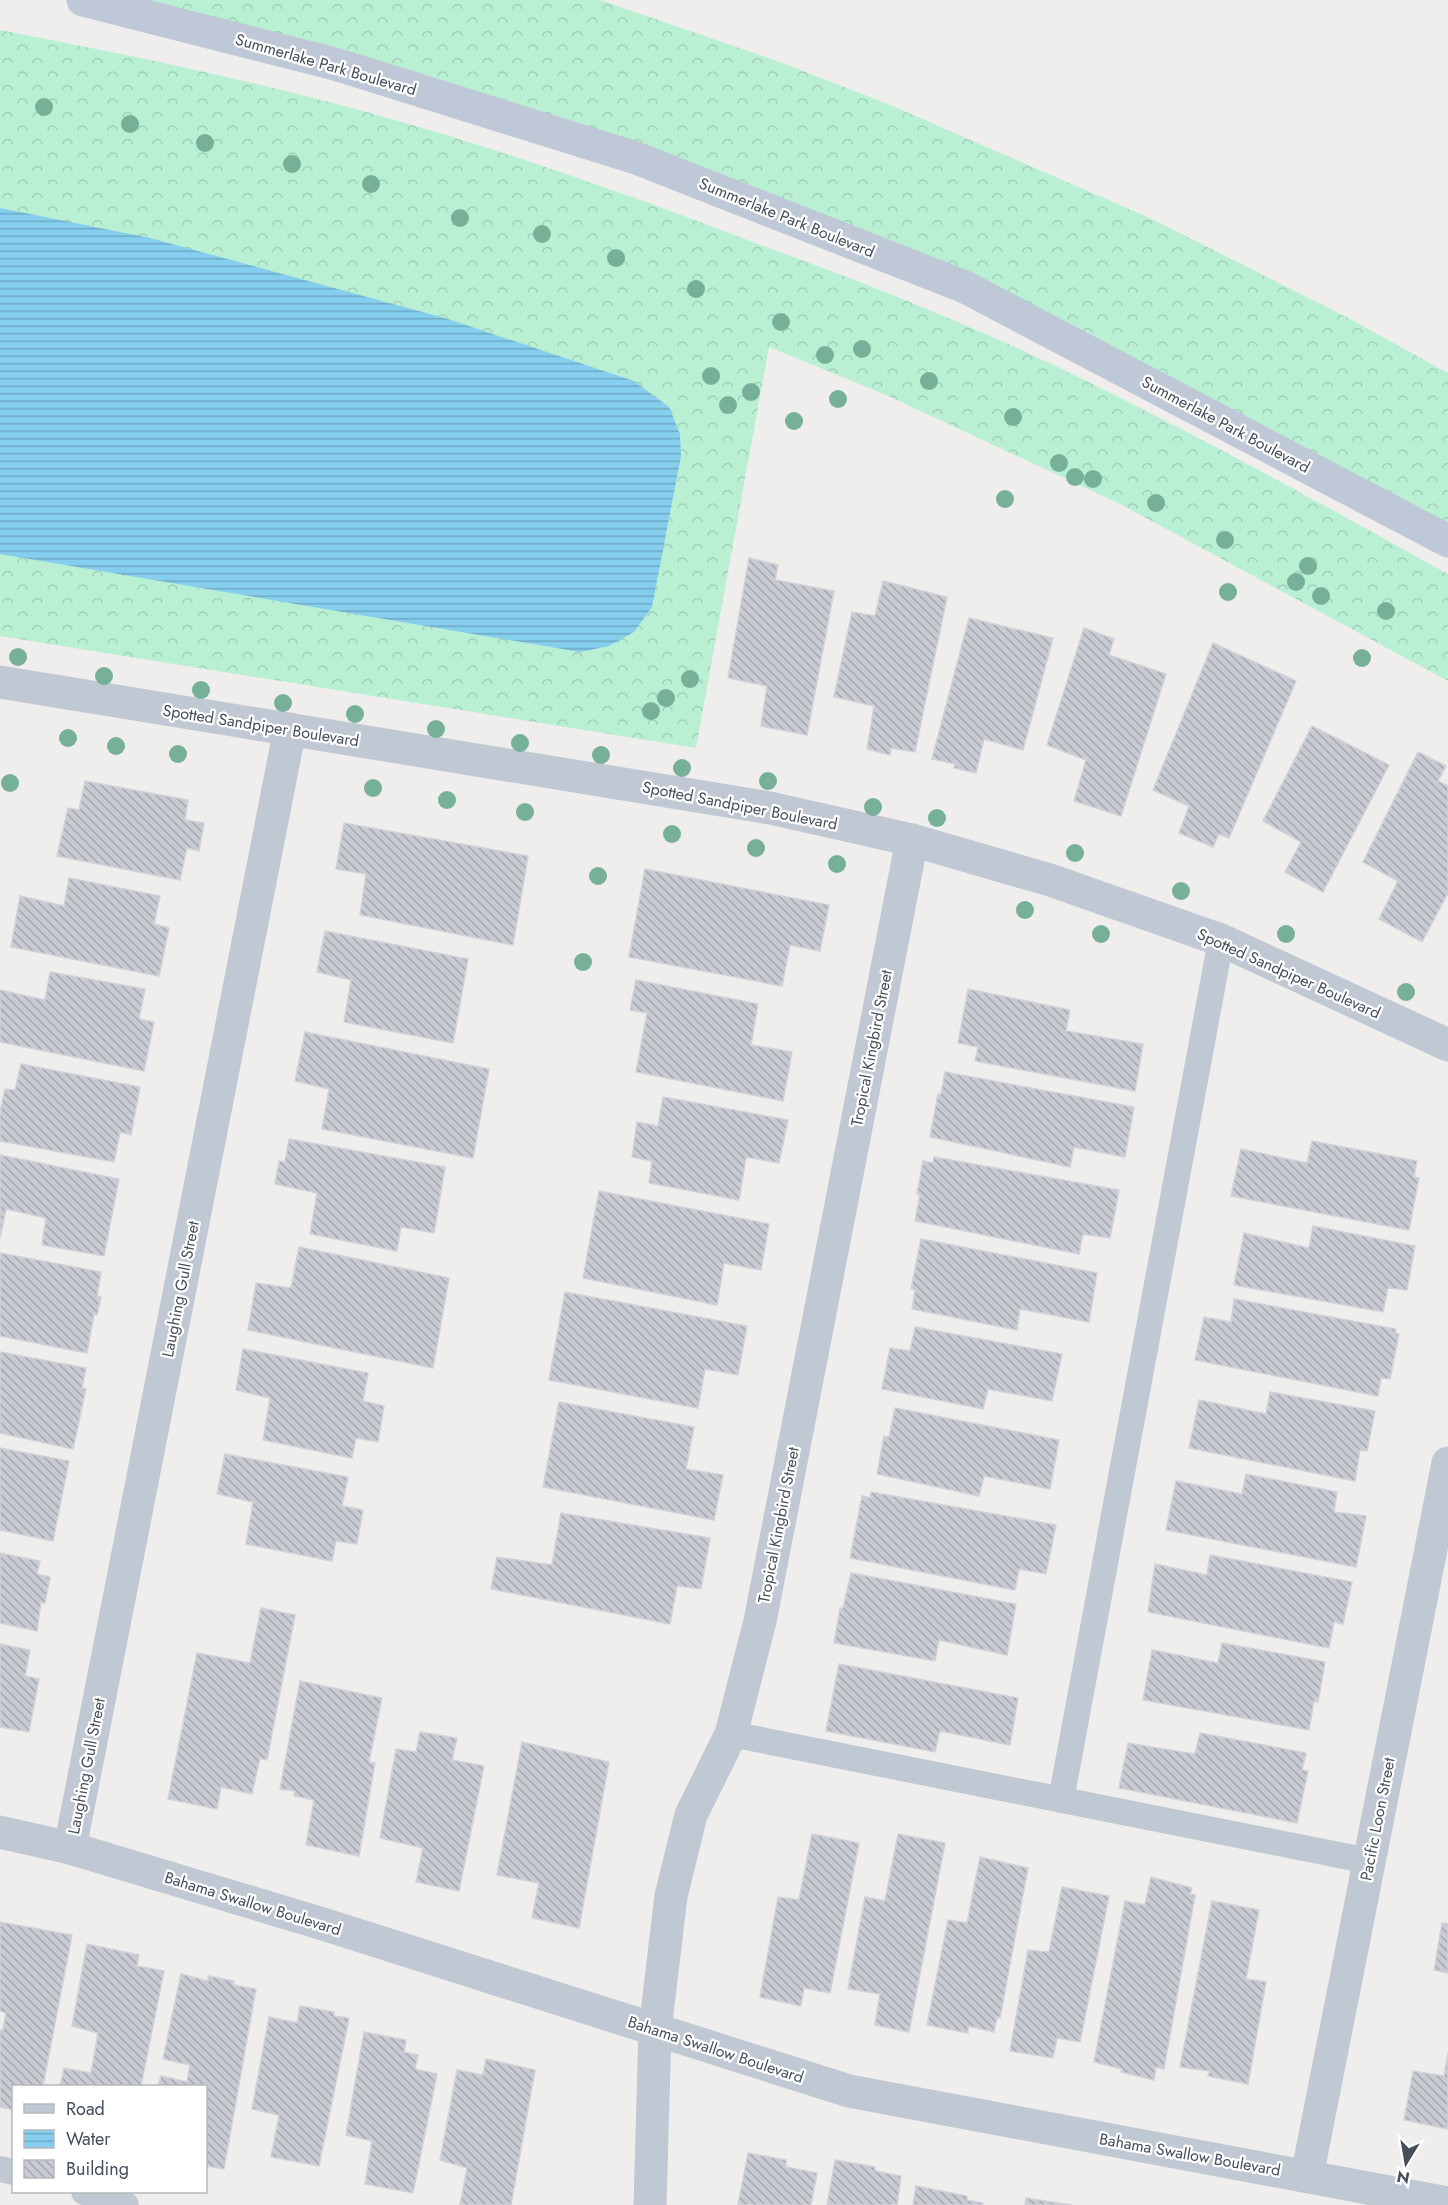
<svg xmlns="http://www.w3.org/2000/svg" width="1448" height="2205" viewBox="0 0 1448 2205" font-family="Jost,sans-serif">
  <defs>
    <pattern id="forest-crowns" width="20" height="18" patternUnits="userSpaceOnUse" patternTransform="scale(1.5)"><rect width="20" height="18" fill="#b9f0d3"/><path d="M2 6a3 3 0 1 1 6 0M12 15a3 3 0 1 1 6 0" fill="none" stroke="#a0cfb7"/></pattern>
    <pattern id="water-rules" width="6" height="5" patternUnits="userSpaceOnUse" patternTransform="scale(1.5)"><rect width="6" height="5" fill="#85ceee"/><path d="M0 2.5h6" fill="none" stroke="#6fa9c4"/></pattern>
    <pattern id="building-back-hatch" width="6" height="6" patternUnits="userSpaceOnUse" patternTransform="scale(1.5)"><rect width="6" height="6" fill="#c9cbd3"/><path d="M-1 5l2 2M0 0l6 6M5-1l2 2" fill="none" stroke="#a5a7ae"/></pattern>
  </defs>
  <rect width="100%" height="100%" fill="#f0eded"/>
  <g fill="url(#forest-crowns)">
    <polygon points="83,0 600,0 777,61 888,104 1154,220 1350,319 1448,373 1448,541 965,287 721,191"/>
    <path d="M0,30c161,31 322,65 478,115 95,30 188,64 280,99 88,32 176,66 261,105 147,68 288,147 429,225v107l-326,-176 -238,-111 -115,-47 -73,401 -696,-112z"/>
  </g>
  <polygon fill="url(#water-rules)" points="0,208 150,238 448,319 634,381 669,407 680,434 681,456 652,607 634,632 609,646 580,652 0,554"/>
  <g fill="url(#building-back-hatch)" stroke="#d1d2d9" stroke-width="1.5">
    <polygon points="749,558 778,565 775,580 834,591 807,735 761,726 767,686 728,678"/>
    <polygon points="883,581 947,597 915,752 891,748 890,755 867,749 874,706 834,697 852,612 875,616"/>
    <polygon points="969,618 1053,638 1023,750 984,739 976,773 954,768 955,764 932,759"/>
    <polygon points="1084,628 1114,639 1109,655 1166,674 1121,816 1074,801 1086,760 1047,745"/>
    <polygon points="1213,643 1296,681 1229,838 1219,834 1213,847 1179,833 1189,806 1153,790"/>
    <polygon points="1312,726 1389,765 1323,892 1285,872 1301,842 1263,821"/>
    <polygon points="1418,752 1446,766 1438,781 1448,786 1448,893 1422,942 1379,919 1398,881 1363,862"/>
    <polygon points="85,781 188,800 185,820 204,823 199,851 187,848 180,880 57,856 68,808 79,810"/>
    <polygon points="344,823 528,856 513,945 360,915 366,874 336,869"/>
    <polygon points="645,869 829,905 820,951 790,945 782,986 629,957"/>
    <polygon points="69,878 160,896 154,924 169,928 159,976 11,947 20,896 64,906"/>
    <polygon points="325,931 468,959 453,1043 344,1022 351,980 317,972"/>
    <polygon points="50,972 145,989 139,1019 154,1022 144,1071 0,1042 0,990 45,1000"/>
    <polygon points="636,980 758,1004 751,1045 792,1052 783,1101 636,1072 647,1013 630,1010"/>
    <polygon points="968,989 1070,1010 1066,1031 1143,1044 1135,1091 975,1061 978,1047 958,1043"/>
    <polygon points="305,1032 489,1069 473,1158 322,1129 329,1089 295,1081"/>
    <polygon points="21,1064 140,1087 131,1135 120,1132 114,1162 0,1141 0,1112 5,1089 15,1090"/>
    <polygon points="945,1072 1134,1107 1125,1157 1074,1147 1070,1167 930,1137 938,1094 941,1094"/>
    <polygon points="663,1097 788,1120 779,1163 746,1157 739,1200 649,1183 652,1161 632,1157 637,1122 658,1126"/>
    <polygon points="289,1139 445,1167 434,1233 401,1227 397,1251 310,1234 317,1193 275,1184 279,1161 285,1162"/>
    <polygon points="1312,1141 1417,1161 1414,1177 1419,1178 1409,1230 1231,1196 1241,1149 1307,1163"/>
    <polygon points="0,1155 119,1179 104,1256 42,1245 46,1218 6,1209 0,1238"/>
    <polygon points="934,1157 1119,1190 1110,1238 1083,1234 1079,1254 915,1221 920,1194 917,1194 923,1161 933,1163"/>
    <polygon points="599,1191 769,1224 761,1270 724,1263 717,1305 583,1278"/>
    <polygon points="1313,1226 1415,1246 1407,1290 1388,1288 1383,1312 1234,1285 1244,1233 1309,1248"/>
    <polygon points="921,1239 1097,1273 1089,1322 1020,1309 1017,1330 912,1309 915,1290 911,1289"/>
    <polygon points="299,1247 449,1278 433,1368 248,1330 256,1283 291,1288"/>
    <polygon points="0,1253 101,1272 97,1296 101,1297 97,1315 94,1314 87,1353 0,1336"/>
    <polygon points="565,1292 747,1326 738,1375 705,1369 698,1408 549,1380"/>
    <polygon points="1234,1299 1396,1329 1395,1333 1399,1334 1390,1379 1381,1378 1378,1396 1195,1360 1204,1317 1231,1322"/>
    <polygon points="915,1327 1062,1354 1052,1401 988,1389 983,1409 882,1389 890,1348 910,1351"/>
    <polygon points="243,1349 368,1373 363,1401 384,1406 378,1442 356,1438 352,1458 263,1440 270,1398 236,1390"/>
    <polygon points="0,1352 86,1368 82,1388 86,1389 73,1449 0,1433"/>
    <polygon points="1270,1392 1375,1411 1367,1451 1360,1450 1355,1481 1189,1448 1199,1400 1266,1414"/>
    <polygon points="559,1402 694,1427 686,1469 723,1475 714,1520 543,1487"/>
    <polygon points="895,1408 1059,1440 1050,1489 984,1476 979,1496 877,1474 884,1436 889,1437"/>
    <polygon points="0,1448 69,1461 53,1541 0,1530"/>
    <polygon points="225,1454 348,1477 342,1506 363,1510 357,1544 336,1541 332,1561 246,1544 253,1502 217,1494"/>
    <polygon points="1246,1474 1337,1492 1334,1512 1366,1516 1356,1567 1166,1530 1176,1481 1242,1494"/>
    <polygon points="871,1492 1056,1525 1046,1574 1019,1569 1015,1590 850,1558 862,1496 870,1498"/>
    <polygon points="561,1513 710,1538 701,1589 677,1586 670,1624 491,1589 497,1557 552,1565"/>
    <polygon points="0,1553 40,1561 37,1574 50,1577 45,1603 41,1602 37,1631 0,1623"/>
    <polygon points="1210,1555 1352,1582 1343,1624 1334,1622 1329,1648 1148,1612 1155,1564 1207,1575"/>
    <polygon points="851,1573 1016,1604 1007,1655 939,1640 935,1661 834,1643 840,1608 843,1608"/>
    <polygon points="261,1608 295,1615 267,1760 260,1758 252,1794 221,1787 217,1809 168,1799 197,1653 250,1663"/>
    <polygon points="1222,1643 1325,1662 1318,1702 1314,1701 1309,1730 1143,1700 1152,1650 1218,1663"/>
    <polygon points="0,1644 30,1650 25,1676 39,1679 29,1732 0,1727"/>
    <polygon points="839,1664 1018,1698 1010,1745 940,1731 935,1752 826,1731"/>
    <polygon points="300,1681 382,1698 369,1762 375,1763 359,1856 306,1845 314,1800 294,1796 295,1791 280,1789"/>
    <polygon points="420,1732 457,1738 452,1760 484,1766 459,1891 416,1882 423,1848 380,1838 396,1749 416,1752"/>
    <polygon points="1200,1733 1306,1753 1302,1770 1308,1771 1297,1823 1119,1788 1128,1743 1195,1754"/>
    <polygon points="522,1742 609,1762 579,1928 532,1918 539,1883 497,1875"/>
    <polygon points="812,1834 859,1843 830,1993 804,1988 801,2006 760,1997 778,1897 799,1900"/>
    <polygon points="898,1834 945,1843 909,2032 875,2025 880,1994 848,1989 865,1897 885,1901"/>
    <polygon points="980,1857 1028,1868 1000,2018 997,2017 994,2032 968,2026 968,2033 927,2025 948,1920 967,1923"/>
    <polygon points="1151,1877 1192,1888 1190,1894 1195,1895 1164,2069 1156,2067 1154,2080 1121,2072 1122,2069 1094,2062 1125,1901 1145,1905"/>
    <polygon points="1062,1887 1109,1896 1080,2042 1057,2038 1053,2058 1010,2051 1028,1950 1049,1952"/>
    <polygon points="1212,1901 1259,1910 1246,1979 1266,1982 1248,2084 1208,2076 1210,2071 1180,2067"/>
    <polygon points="0,1922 72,1935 43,2086 14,2086 14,2110 0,2107 0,2030 3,2030 6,2013 0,2011"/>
    <polygon points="1442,1923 1448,1924 1448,1973 1434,1970"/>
    <polygon points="87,1944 139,1955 137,1966 164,1971 141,2086 60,2086 64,2068 91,2073 98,2033 72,2026"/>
    <polygon points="181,1974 208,1981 208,1976 234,1981 233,1985 256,1989 224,2169 206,2166 206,2086 158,2086 161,2076 187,2082 190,2065 163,2059"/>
    <polygon points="300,2006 334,2012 334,2016 349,2018 319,2166 271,2157 279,2115 252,2109 269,2017 297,2023"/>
    <polygon points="364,2032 406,2040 404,2052 418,2055 415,2069 437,2074 413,2193 365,2184 372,2141 346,2135"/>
    <polygon points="1448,2053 1448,2129 1404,2120 1413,2071 1444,2076"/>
    <polygon points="486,2059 535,2070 511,2205 460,2205 467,2168 440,2160 457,2070 483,2075"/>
    <polygon points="748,2153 786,2160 786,2167 817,2173 811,2205 738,2205"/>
    <polygon points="835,2160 875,2167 875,2171 901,2176 897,2205 827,2205"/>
    <polygon points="916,2186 967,2196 967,2200 983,2203 983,2205 913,2205"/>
    <polygon points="1026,2198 1072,2205 1025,2205"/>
  </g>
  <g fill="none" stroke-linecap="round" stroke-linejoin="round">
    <g stroke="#c0c8d3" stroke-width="26">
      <polyline points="731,1734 1369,1861"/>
      <polyline points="1061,1800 1221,940"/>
      <polyline points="0,2169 14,2172"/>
      <polyline points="84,2192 126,2205"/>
    </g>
    <g stroke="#c0c8d3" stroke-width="33">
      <polyline points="0,682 770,808 912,840 1050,880 1221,940 1448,1045"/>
      <polyline points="0,1832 70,1848 323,1924 849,2091 1448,2203"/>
      <polyline points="70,1848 290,729"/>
      <polyline points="1307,2176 1448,1463"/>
      <polyline points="650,2205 655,2030 671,1896 691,1815 731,1734 760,1621 912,840"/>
    </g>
    <polyline stroke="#bfc8d7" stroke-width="33" points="83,0 335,64 636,158 965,287 1448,541"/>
  </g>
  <g fill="#77b098">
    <circle cx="44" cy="107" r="9"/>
    <circle cx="130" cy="124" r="9"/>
    <circle cx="205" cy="143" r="9"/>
    <circle cx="292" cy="164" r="9"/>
    <circle cx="371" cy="184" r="9"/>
    <circle cx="460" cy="218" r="9"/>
    <circle cx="542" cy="234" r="9"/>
    <circle cx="616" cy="258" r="9"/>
    <circle cx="696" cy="289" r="9"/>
    <circle cx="781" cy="322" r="9"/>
    <circle cx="862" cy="349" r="9"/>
    <circle cx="825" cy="355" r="9"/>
    <circle cx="711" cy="376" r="9"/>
    <circle cx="929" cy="381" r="9"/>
    <circle cx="751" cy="392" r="9"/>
    <circle cx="838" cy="399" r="9"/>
    <circle cx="728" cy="405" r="9"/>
    <circle cx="1013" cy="417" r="9"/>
    <circle cx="794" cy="421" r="9"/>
    <circle cx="1059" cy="463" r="9"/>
    <circle cx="1075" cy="477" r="9"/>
    <circle cx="1093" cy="479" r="9"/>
    <circle cx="1005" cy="499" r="9"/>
    <circle cx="1156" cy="503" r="9"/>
    <circle cx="1225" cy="540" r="9"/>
    <circle cx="1308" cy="566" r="9"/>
    <circle cx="1296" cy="582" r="9"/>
    <circle cx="1228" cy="592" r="9"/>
    <circle cx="1321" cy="596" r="9"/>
    <circle cx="1386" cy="611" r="9"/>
    <circle cx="18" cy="657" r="9"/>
    <circle cx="1362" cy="658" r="9"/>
    <circle cx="104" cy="676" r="9"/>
    <circle cx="690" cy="679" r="9"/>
    <circle cx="201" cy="690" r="9"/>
    <circle cx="666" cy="698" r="9"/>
    <circle cx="283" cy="703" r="9"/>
    <circle cx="651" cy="711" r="9"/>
    <circle cx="355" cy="714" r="9"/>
    <circle cx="436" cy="729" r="9"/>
    <circle cx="68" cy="738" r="9"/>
    <circle cx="520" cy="743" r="9"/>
    <circle cx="116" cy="746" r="9"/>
    <circle cx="178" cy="754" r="9"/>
    <circle cx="601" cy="755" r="9"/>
    <circle cx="682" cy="768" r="9"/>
    <circle cx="768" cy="781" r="9"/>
    <circle cx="10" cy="783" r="9"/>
    <circle cx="373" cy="788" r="9"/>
    <circle cx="447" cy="800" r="9"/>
    <circle cx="873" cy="807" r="9"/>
    <circle cx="525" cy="812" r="9"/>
    <circle cx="937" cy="818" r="9"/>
    <circle cx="672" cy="834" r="9"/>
    <circle cx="756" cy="848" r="9"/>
    <circle cx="1075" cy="853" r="9"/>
    <circle cx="837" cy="864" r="9"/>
    <circle cx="598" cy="876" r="9"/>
    <circle cx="1181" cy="891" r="9"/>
    <circle cx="1025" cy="910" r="9"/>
    <circle cx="1101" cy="934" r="9"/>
    <circle cx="1286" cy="934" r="9"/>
    <circle cx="583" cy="962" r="9"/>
    <circle cx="1406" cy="992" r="9"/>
  </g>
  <g text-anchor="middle" stroke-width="4.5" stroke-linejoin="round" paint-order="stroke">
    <g font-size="16" fill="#454e5b" stroke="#fff">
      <text transform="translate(326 64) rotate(16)" y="6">Summerlake Park Boulevard</text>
      <text transform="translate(787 217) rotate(22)" y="6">Summerlake Park Boulevard</text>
      <text transform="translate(1226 424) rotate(28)" y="6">Summerlake Park Boulevard</text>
      <text transform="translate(261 725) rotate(9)" y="6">Spotted Sandpiper Boulevard</text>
      <text transform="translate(740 805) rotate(11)" y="6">Spotted Sandpiper Boulevard</text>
      <text transform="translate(1289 973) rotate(24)" y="6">Spotted Sandpiper Boulevard</text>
      <text transform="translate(871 1048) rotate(-79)" y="6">Tropical Kingbird Street</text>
      <text transform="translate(180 1289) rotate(-79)" y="6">Laughing Gull Street</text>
      <text transform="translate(778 1525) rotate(-79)" y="6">Tropical Kingbird Street</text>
      <text transform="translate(86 1766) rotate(-79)" y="6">Laughing Gull Street</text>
      <text transform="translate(1377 1819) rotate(-79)" y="6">Pacific Loon Street</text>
      <text transform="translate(253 1903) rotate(17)" y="6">Bahama Swallow Boulevard</text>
      <text transform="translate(716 2049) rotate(18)" y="6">Bahama Swallow Boulevard</text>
      <text transform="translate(1190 2154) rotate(10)" y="6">Bahama Swallow Boulevard</text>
    </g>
  </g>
  <rect x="12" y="2085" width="195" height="108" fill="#ffffff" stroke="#b5b8bd" stroke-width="1.5"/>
  <rect x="24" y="2104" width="30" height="9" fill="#bfc8d7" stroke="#b5b8bd" stroke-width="1.5"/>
  <text x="66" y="2115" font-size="18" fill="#454e5b">Road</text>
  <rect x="24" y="2130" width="30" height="18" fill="url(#water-rules)" stroke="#b5b8bd" stroke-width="1.5"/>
  <text x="66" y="2145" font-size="18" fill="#454e5b">Water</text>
  <rect x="24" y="2160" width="30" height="18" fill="url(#building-back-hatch)" stroke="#b5b8bd" stroke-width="1.5"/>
  <text x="66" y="2175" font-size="18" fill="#454e5b">Building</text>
  <g transform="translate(1406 2163) rotate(191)" stroke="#ffffff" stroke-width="4.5" paint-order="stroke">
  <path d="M0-4.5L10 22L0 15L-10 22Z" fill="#454e5b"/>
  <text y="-9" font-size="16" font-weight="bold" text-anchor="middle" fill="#454e5b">N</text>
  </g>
</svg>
